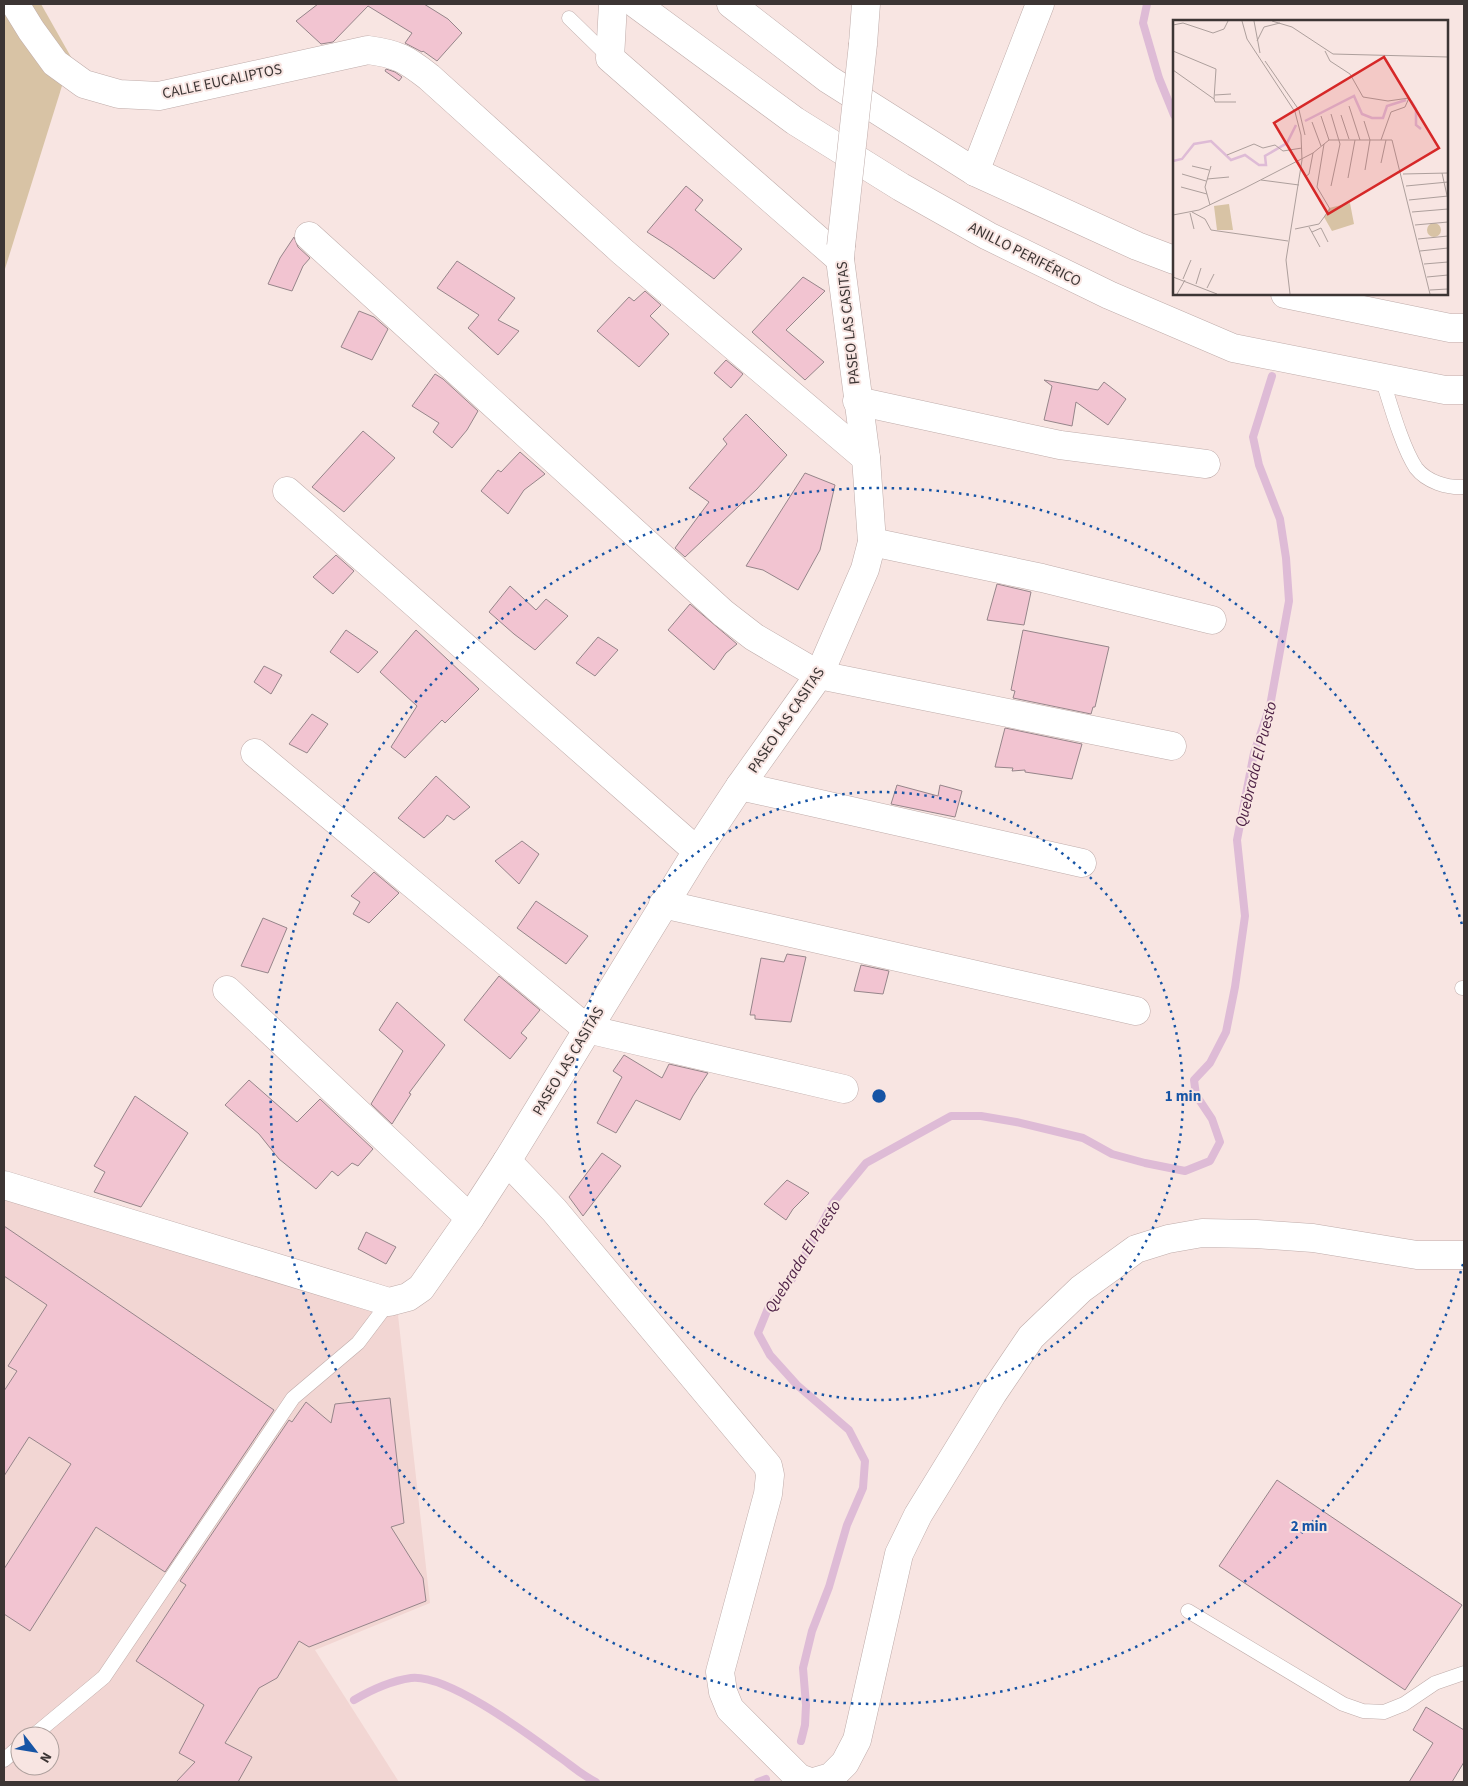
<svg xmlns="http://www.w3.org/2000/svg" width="1468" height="1786" viewBox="0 0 1468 1786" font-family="'Source Sans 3',sans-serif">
  <rect width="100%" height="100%" fill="#f8e5e2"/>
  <path fill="#f2d6d3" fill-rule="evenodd" d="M4,1199l394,116 32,288 -115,47 84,132h-395zM20,1736h30v30h-30z"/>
  <polygon fill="#d8c3a5" points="4,4 41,4 71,57 4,272"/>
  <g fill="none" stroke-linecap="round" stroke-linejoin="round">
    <g stroke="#debbd6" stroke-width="8">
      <polyline points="1147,4 1143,23 1159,78 1174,115"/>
      <path d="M354,1700c17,-10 36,-19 57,-22 36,-4 114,54 144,76 14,9 26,21 41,28"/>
      <polyline points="801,1741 805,1725 806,1705 803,1668 812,1631 829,1587 847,1525 863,1488 865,1461 849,1430 797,1385 770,1355 758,1333 769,1306 792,1279 833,1203 866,1163 951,1116 981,1116 1016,1122 1083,1138 1112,1154 1145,1163 1185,1171 1210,1161 1220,1142 1212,1119 1196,1095 1194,1080 1210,1063 1226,1032 1235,987 1245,916 1237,840 1254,753 1270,706 1289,601 1286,558 1280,519 1259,465 1253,437 1272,376"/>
      <polyline points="758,1782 766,1779"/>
    </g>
  </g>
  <g fill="#f2c4d1" stroke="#96858a">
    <polygon points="318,4 424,4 448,19 462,33 437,61 423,51 422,52 405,43 412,33 368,6 333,42 321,44 296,21"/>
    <polygon points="386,69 395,72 402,77 399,81 385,71"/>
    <polygon points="686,186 703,200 695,210 742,249 714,279 672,248 647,232"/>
    <polygon points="294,237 298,247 310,258 303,266 292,291 268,284 280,258"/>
    <polygon points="457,261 515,298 498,320 519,331 498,355 468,328 479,315 437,288"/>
    <polygon points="803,277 825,291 786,330 824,362 805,380 752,332"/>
    <polygon points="645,291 661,305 650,316 669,334 639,367 597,331 629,297 634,301"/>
    <polygon points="359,311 374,317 388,329 372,360 341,347"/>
    <polygon points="726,360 743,374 731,388 714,373"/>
    <polygon points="435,374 443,379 478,411 467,430 452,448 433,432 439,423 412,406"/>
    <polygon points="1044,380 1098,390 1104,382 1126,399 1108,425 1076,402 1072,426 1044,420 1052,386"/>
    <polygon points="746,414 787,455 757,489 685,557 675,548 709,502 689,488 727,444 723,439"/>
    <polygon points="363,431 395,458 344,512 312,487"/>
    <polygon points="520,452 545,474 524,490 508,514 481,491 498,470 501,472"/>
    <polygon points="805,473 835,485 820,550 798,590 763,570 746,566"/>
    <polygon points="336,555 354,571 333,594 313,577"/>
    <polygon points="997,584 1031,592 1024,625 987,620"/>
    <polygon points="510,586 536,610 546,599 568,616 535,650 514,634 489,612"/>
    <polygon points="690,604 737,644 726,653 714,670 668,630"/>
    <polygon points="346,630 378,652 358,673 330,652"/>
    <polygon points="416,630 479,689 445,723 442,720 405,758 391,747 417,706 380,672"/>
    <polygon points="1023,630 1109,647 1095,707 1093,707 1091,714 1013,698 1015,691 1011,690"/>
    <polygon points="598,637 618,650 595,676 576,663"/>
    <polygon points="264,666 282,675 271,694 254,682"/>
    <polygon points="312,714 328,724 307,753 289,744"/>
    <polygon points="1005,728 1082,744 1072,779 1025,772 1025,770 1012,771 1013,768 995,767"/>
    <polygon points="436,776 470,807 454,820 447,815 443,821 424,838 398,818"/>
    <polygon points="897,785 938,796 940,785 962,791 955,817 891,804"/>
    <polygon points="522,841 539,854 519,884 495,861"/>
    <polygon points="374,872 399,893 369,923 353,914 360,902 351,896"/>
    <polygon points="536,901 588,936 566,964 517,928"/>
    <polygon points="263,918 287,928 268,973 241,966"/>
    <polygon points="787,954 806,957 791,1022 755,1019 755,1015 750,1015 761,958 784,962"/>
    <polygon points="861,965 889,971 883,994 854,991"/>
    <polygon points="499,976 540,1010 521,1033 527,1038 510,1059 464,1020"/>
    <polygon points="397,1002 445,1045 409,1093 411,1094 392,1124 371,1104 403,1051 379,1030"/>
    <polygon points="624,1055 662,1078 669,1064 708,1073 693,1096 680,1120 636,1100 616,1133 597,1123 622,1077 613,1071"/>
    <polygon points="249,1080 297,1122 320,1099 373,1149 358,1166 352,1163 338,1176 332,1171 316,1189 279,1159 259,1134 225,1105"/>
    <polygon points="135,1096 188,1133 141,1207 94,1192 105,1172 94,1166"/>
    <polygon points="602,1153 621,1166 583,1216 569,1197"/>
    <polygon points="787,1180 809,1193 793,1209 786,1220 764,1204"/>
    <polygon points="4,1226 274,1410 165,1572 96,1527 30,1631 4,1614 4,1569 71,1464 29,1437 4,1476 4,1391 17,1371 8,1366 47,1305 4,1276"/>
    <polygon points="366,1232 396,1247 386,1264 358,1249"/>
    <polygon points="390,1398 404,1523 391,1527 423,1578 426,1601 309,1647 299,1641 277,1678 259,1688 225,1743 252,1757 238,1782 176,1782 195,1762 179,1753 204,1705 136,1661 186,1585 180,1581 289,1420 292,1422 306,1402 331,1423 335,1404"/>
    <polygon points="1277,1480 1462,1605 1405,1690 1219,1566"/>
    <polygon points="1426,1707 1464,1730 1464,1762 1452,1782 1409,1782 1433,1743 1413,1730"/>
  </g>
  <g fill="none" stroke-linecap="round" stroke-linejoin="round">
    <g stroke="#bfacaa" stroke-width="15">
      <g id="service">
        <polyline points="569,18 610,58"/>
        <path d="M1382,378c8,25 20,69 34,90 11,14 31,20 48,19"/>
        <polyline points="1462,988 1464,988"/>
        <polyline points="1188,1611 1343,1704 1363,1711 1384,1712 1404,1704 1435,1683 1464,1673"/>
        <polyline points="33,1736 104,1677 293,1398 358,1343 389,1302"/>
        <polyline points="4,1760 20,1746"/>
      </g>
    </g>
    <g stroke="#bfacaa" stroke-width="29">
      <g id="minor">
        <path d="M15,4l16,26 24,33 29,21 35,10 40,2 209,-46c30,4 38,9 61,27l194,175 243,206"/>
        <polyline points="975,172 1040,4"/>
        <polyline points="309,236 723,613 754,637 819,675 1172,746"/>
        <polyline points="857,401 1060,445 1206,464"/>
        <polyline points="287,491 697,851"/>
        <polyline points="872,542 1042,578 1212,620"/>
        <polyline points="255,753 587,1029 844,1089"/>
        <polyline points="740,786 1082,863"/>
        <polyline points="663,904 1136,1011"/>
        <polyline points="227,990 470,1218"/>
        <polyline points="507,1161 554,1210 768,1466 770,1475 768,1494 720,1672 723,1692 730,1709 799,1778 810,1782"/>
        <polyline points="4,1185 389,1302 408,1297 421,1288 470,1218 507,1161 697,851 740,786 819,675 865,569 872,542 866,458 840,259 841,246"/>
        <polyline points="814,1782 831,1777 845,1763 857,1740 899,1554 918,1515 993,1393 1031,1337 1081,1289 1136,1249 1168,1239 1202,1233 1256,1234 1313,1238 1417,1255 1464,1255"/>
      </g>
    </g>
    <g stroke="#bfacaa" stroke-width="29">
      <g id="tertiary">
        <polyline points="613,4 610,58 840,259"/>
        <polyline points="863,44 866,4"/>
      </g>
    </g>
    <g stroke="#bfacaa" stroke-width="29">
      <g id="trunk">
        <polyline points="636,4 795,121 901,187 988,236 1109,295 1233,348 1445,390 1464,390"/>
        <polyline points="731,4 828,79 975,172 1137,246 1174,260"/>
        <polyline points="1285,294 1450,328 1464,328"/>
      </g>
    </g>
    <use href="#service" stroke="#fff" stroke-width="14"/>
    <use href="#minor" stroke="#fff" stroke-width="28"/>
    <use href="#tertiary" stroke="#fff" stroke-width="28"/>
    <use href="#trunk" stroke="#fff" stroke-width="28"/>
    <g stroke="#bfacaa" stroke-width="29" stroke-linecap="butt">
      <polyline id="tertiary-bridge" points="841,246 863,44"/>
    </g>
    <use href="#tertiary-bridge" stroke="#fff" stroke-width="28"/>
  </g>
  <g fill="none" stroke="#1654a5" stroke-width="2.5" stroke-dasharray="2.5 5">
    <circle cx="879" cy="1096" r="304"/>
    <path d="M1463 1264A608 608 0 1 1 1463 928"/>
  </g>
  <g text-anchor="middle" stroke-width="4" stroke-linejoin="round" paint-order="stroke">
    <g font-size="15" fill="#3c3534" stroke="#f8e5e2">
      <text transform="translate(222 81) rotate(-12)" y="5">CALLE EUCALIPTOS</text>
      <text transform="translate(1025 254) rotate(27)" y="5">ANILLO PERIFÉRICO</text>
      <text transform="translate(848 323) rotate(-96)" y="5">PASEO LAS CASITAS</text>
      <text transform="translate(786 720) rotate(-56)" y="5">PASEO LAS CASITAS</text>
      <text transform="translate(568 1061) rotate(-59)" y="5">PASEO LAS CASITAS</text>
    </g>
    <g font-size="16" font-style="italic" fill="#4d2145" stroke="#f8e5e2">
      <text transform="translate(1255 764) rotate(-76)" y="6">Quebrada El Puesto</text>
      <text transform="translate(802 1256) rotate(-58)" y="6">Quebrada El Puesto</text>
    </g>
  </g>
  <g transform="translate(1173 20)">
    <rect width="275" height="275" fill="#f8e5e2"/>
    <path d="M177,183l4,21 -22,7 -8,-14 5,-9zM56,184l4,26h-16l-3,-24zM254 210a7 7 0 1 1 14 0a7 7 0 1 1-14 0Z" fill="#d8c3a5"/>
    <path fill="none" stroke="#debbd6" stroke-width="2.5" d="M238,81l5,8v16l5,4M132,101l49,-25 8,18 10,4h11l4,-12 19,-6M0,141l9,-2 12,-15 17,-3 20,19 14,-5 14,10h7l-1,-9 22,-13 9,-18"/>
    <path fill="none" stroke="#ad9f9c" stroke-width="1" d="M69,1l5,18 48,73 6,23 1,25 -16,100 4,34M81,1l6,32M99,1l20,6 41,27 115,3M0,5l10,-2 30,10 11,-4 4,-8M84,21l7,-14 16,-4M0,31l43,18 -2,30 -41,-29M152,31l5,10 20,13 13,23 25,4 21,-3 -4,9 -14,5 -10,28M92,41l34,49 6,25M42,75l16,-1M41,79l1,3h21M176,86l11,34M158,94l9,30 -9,42M168,95l8,24M148,96l8,24M191,101l6,19 -5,30M139,102l9,24M54,135l27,-11 9,4 12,-3 8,6 19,-3M208,143l5,-23M19,146l17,4M269,153l6,27M9,154l24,7M230,154l45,-1M132,157l4,-3 4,-21M175,158l7,-38M34,159l22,-2M88,160l38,5M233,166l42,-4M8,167l26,7M236,180l39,-4M37,185l-5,-18 6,-21M19,192l13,7 6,11 77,11M239,192l36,-3M17,193l4,16M0,195l26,-5 44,-21 70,-36 16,-13h63l38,154M242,205l33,-3M136,207l11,20M122,209l24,-5 11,-15 -13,-22 7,-43M139,212l9,-4 7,14M245,219l30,-3M247,231l28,-3M251,244l24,-2M0,257l44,17M254,257l21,-2M10,259l8,-19M23,264l5,-16M34,268l7,-14M257,270l18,-1M4,274l8,-14"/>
    <path fill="#d62828" fill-opacity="0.15" stroke="#d62828" stroke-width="2.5" d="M211,37l55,91 -111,66 -54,-91z"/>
    <rect width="275" height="275" fill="none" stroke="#3c3534" stroke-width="2.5"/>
  </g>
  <circle cx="879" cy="1096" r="8" fill="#1654a5" stroke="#f8e5e2" stroke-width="2.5"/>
  <g font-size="15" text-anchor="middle" font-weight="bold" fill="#1654a5" stroke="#f8e5e2" stroke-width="4" stroke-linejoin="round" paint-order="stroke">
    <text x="1183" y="1101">1 min</text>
    <text x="1309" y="1531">2 min</text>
  </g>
  <rect width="1468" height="1786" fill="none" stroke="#3c3534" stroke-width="10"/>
  <g transform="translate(35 1751) rotate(121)"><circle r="24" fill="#f8e5e2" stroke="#ad9f9c"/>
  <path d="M0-4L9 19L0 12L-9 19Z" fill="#1654a5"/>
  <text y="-8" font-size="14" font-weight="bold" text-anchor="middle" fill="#3c3534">N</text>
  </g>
</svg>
